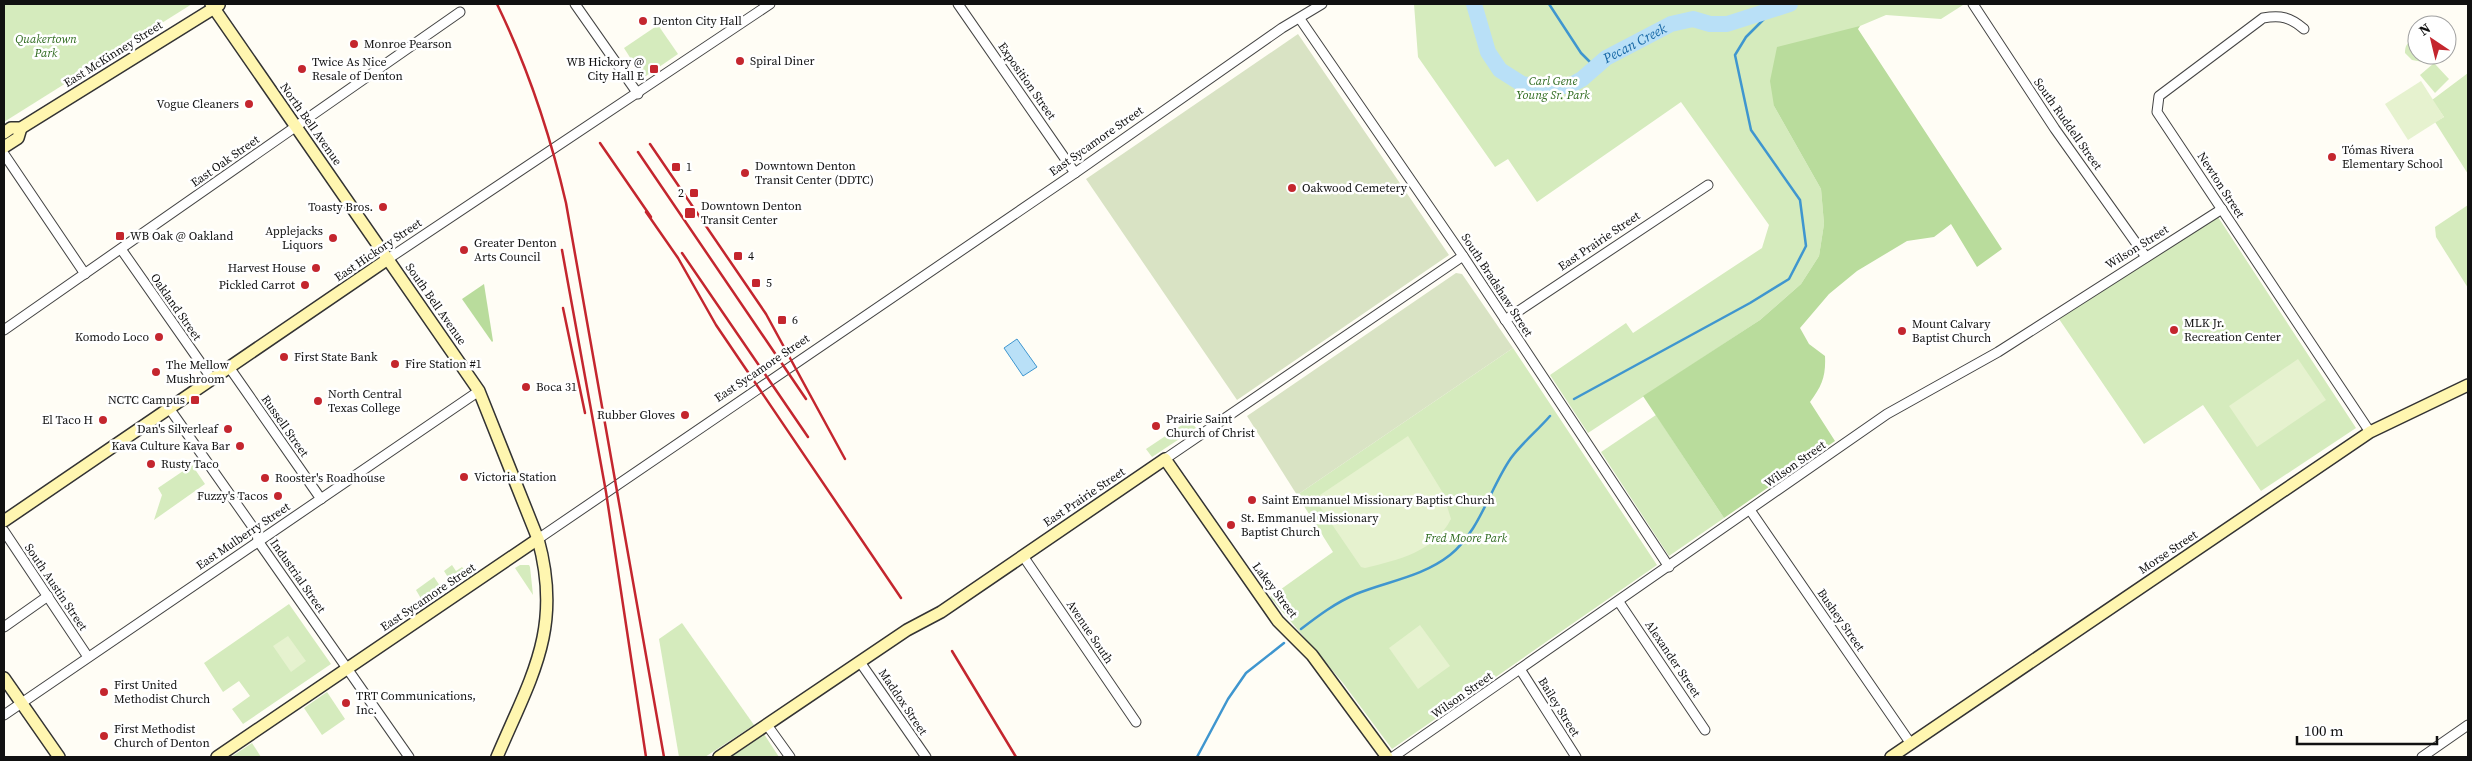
<svg xmlns="http://www.w3.org/2000/svg" width="2472" height="761" viewBox="0 0 2472 761" font-family="'Source Serif 4',serif">
  <rect width="100%" height="100%" fill="#fffdf5"/>
  <g fill="#d5ebbd">
    <polygon points="4,4 192,4 4,122"/>
    <polygon points="1414,4 1962,4 1963,5 1941,19 1886,15 1860,26 1774,106 1821,189 1824,224 1819,256 1801,284 1760,320 1588,433 1550,375 1626,323 1633,333 1762,248 1769,225 1681,102 1537,202 1508,159 1495,167 1418,57"/>
    <polygon points="658,25 678,54 643,78 624,48"/>
    <path d="M2414,40l3,1v14h9l-3,7 -11,-2 -7,-7c0,-7 2,-11 9,-13z"/>
    <polygon points="2434,63 2449,79 2435,93 2420,75"/>
    <polygon points="2468,73 2468,174 2435,122 2444,117 2432,100"/>
    <polygon points="2468,205 2468,288 2436,237 2435,227"/>
    <polygon points="2218,217 2356,428 2261,491 2203,405 2144,444 2059,319"/>
    <polygon points="1513,348 1657,565 1392,749 1343,683 1270,597 1333,552 1297,495"/>
    <polygon points="1656,415 1724,518 1669,556 1601,452"/>
    <polygon points="1191,422 1196,428 1152,457 1146,449 1182,425"/>
    <polygon points="192,465 205,484 154,520 162,495 158,488"/>
    <polygon points="452,565 456,571 462,567 466,572 451,582 444,571"/>
    <polygon points="520,565 529,565 530,567 533,595 515,568"/>
    <polygon points="434,577 442,589 423,602 416,590"/>
    <polygon points="289,604 331,664 243,724 232,709 250,696 239,681 223,692 204,663"/>
    <polygon points="682,623 754,725 705,757 679,757 659,639"/>
    <polygon points="327,692 345,719 322,735 304,708"/>
    <polygon points="764,734 779,757 731,757"/>
    <polygon points="252,743 261,757 231,757"/>
  </g>
  <g fill="#b9dc9c">
    <path d="M1860,26l-2,3 144,220 -25,18 -26,-43 -17,13 -27,4 -50,30 -28,23 -29,34 9,16 16,12c1,20 -3,30 -15,46l25,39 -111,77 -81,-122 117,-76 41,-36 18,-28 5,-32 -3,-35 -47,-83 -4,-25 7,-34z"/>
    <polygon points="484,284 493,341 492,342 462,299"/>
  </g>
  <g fill="#d9e3c4">
    <polygon points="1298,34 1449,255 1237,400 1086,179"/>
    <polygon points="1456,273 1462,274 1513,348 1297,495 1247,416"/>
  </g>
  <g fill="#e6f2cf">
    <polygon points="2421,81 2444,117 2408,140 2385,104"/>
    <polygon points="2298,359 2326,400 2257,447 2229,406"/>
    <path d="M1408,436l35,57 8,26c-17,33 -53,41 -86,49l-4,-1 -43,-63 2,-9z"/>
    <polygon points="1420,625 1450,666 1418,689 1389,648"/>
    <polygon points="288,636 306,661 291,672 273,646"/>
  </g>
  <polygon fill="#b9e0f7" stroke="#3f96cf" points="1017,339 1037,367 1023,376 1004,348"/>
  <g fill="none" stroke-linecap="round" stroke-linejoin="round">
    <g stroke="#3f96cf" stroke-width="2.5">
      <polyline points="1549,4 1581,53 1590,62 1597,64"/>
      <polyline points="1574,399 1750,303 1789,279 1806,246 1800,200 1751,130 1735,55 1746,37 1773,10"/>
      <path d="M1301,629c17,-13 34,-26 55,-35 32,-13 66,-17 94,-39 30,-24 40,-67 61,-97 11,-15 27,-28 39,-42"/>
      <polyline points="1197,757 1228,699 1246,673 1284,643"/>
    </g>
    <path stroke="#b9e0f7" stroke-width="16" id="s1" d="M1474,4l14,48 12,18 22,14 26,4 23,-3 11,-6 24,-21 65,-34 22,-5 17,5h17l63,-20"/>
    <g stroke="#444" stroke-width="11">
      <g id="street">
        <polyline points="575,4 638,94"/>
        <polyline points="958,4 1075,173"/>
        <polyline points="1973,4 2055,129 2146,257"/>
        <polyline points="1300,19 1463,256 1669,567"/>
        <path d="M2304,29c-14,-12 -23,-14 -41,-11l-104,78 -2,16 213,320"/>
        <polyline points="4,154 85,274"/>
        <polyline points="121,249 212,379"/>
        <polyline points="388,259 770,4"/>
        <polyline points="1505,320 1708,185"/>
        <polyline points="4,330 460,12"/>
        <polyline points="229,367 321,499"/>
        <polyline points="169,408 257,533 258,541 409,757"/>
        <polyline points="1165,459 1463,256"/>
        <polyline points="1750,510 1911,744"/>
        <polyline points="4,531 88,657"/>
        <polyline points="538,539 1075,173 1282,28 1322,4"/>
        <polyline points="1023,556 1136,722"/>
        <polyline points="1619,602 1705,730"/>
        <polyline points="4,627 48,596"/>
        <polyline points="860,662 926,757"/>
        <polyline points="1520,669 1576,757"/>
        <polyline points="4,715 479,391"/>
        <polyline points="767,725 790,757"/>
        <polyline points="1393,757 1887,414 1998,352 2222,209"/>
        <polyline points="2422,757 2468,725"/>
      </g>
    </g>
    <g stroke="#333" stroke-width="14">
      <g id="secondary">
        <path d="M211,4l268,387 59,148c25,90 -7,138 -41,218"/>
        <polyline points="4,133 11,128 21,128 219,5"/>
        <polyline points="4,147 18,138 21,128"/>
        <polyline points="4,521 388,259"/>
        <polyline points="4,678 59,757"/>
        <polyline points="217,757 538,539"/>
        <polyline points="719,757 907,630 941,612 1165,459 1278,621 1312,655 1387,757"/>
        <polyline points="1891,757 2370,432 2468,385"/>
      </g>
    </g>
    <use href="#street" stroke="#fff" stroke-width="9"/>
    <use href="#secondary" stroke="#fff6b0" stroke-width="11"/>
    <g stroke="#c4262e" stroke-width="2.5">
      <path d="M497,4c31,64 53,130 69,199l98,554"/>
      <polyline points="600,143 651,217"/>
      <polyline points="650,144 766,314 845,459"/>
      <polyline points="638,152 806,399"/>
      <polyline points="646,212 678,258 716,325 901,598"/>
      <polyline points="562,250 606,492 646,757"/>
      <polyline points="682,253 808,437"/>
      <polyline points="563,308 585,413"/>
      <polyline points="952,651 1016,757"/>
    </g>
  </g>
  <g fill="#c4262e" stroke="#fff" stroke-width="2">
    <circle cx="643" cy="21" r="5"/>
    <circle cx="354" cy="44" r="5"/>
    <circle cx="740" cy="61" r="5"/>
    <circle cx="302" cy="69" r="5"/>
    <rect x="649" y="64" width="10" height="10" rx="2.5"/>
    <circle cx="249" cy="104" r="5"/>
    <circle cx="2332" cy="157" r="5"/>
    <rect x="671" y="162" width="10" height="10" rx="2.5"/>
    <circle cx="745" cy="173" r="5"/>
    <circle cx="1292" cy="188" r="5"/>
    <rect x="689" y="188" width="10" height="10" rx="2.5"/>
    <circle cx="383" cy="207" r="5"/>
    <rect x="684" y="207" width="12" height="12" rx="2.5"/>
    <rect x="115" y="231" width="10" height="10" rx="2.5"/>
    <circle cx="333" cy="238" r="5"/>
    <circle cx="464" cy="250" r="5"/>
    <rect x="733" y="251" width="10" height="10" rx="2.5"/>
    <circle cx="316" cy="268" r="5"/>
    <rect x="751" y="278" width="10" height="10" rx="2.5"/>
    <circle cx="305" cy="285" r="5"/>
    <rect x="777" y="315" width="10" height="10" rx="2.5"/>
    <circle cx="2174" cy="330" r="5"/>
    <circle cx="1902" cy="331" r="5"/>
    <circle cx="159" cy="337" r="5"/>
    <circle cx="284" cy="357" r="5"/>
    <circle cx="395" cy="364" r="5"/>
    <circle cx="156" cy="372" r="5"/>
    <circle cx="526" cy="387" r="5"/>
    <rect x="190" y="395" width="10" height="10" rx="2.5"/>
    <circle cx="318" cy="401" r="5"/>
    <circle cx="685" cy="415" r="5"/>
    <circle cx="103" cy="420" r="5"/>
    <circle cx="1156" cy="426" r="5"/>
    <circle cx="228" cy="429" r="5"/>
    <circle cx="240" cy="446" r="5"/>
    <circle cx="151" cy="464" r="5"/>
    <circle cx="464" cy="477" r="5"/>
    <circle cx="265" cy="478" r="5"/>
    <circle cx="278" cy="496" r="5"/>
    <circle cx="1252" cy="500" r="5"/>
    <circle cx="1231" cy="525" r="5"/>
    <circle cx="104" cy="692" r="5"/>
    <circle cx="346" cy="703" r="5"/>
    <circle cx="104" cy="736" r="5"/>
  </g>
  <g text-anchor="middle" stroke-width="5" stroke-linejoin="round" paint-order="stroke">
    <g font-size="12" fill="#111" stroke="#fff" text-anchor="start">
      <text x="653" y="25">Denton City Hall</text>
      <text x="364" y="48">Monroe Pearson</text>
      <text x="750" y="65">Spiral Diner</text>
      <text x="312" y="66">Twice As Nice<tspan x="312" dy="14">Resale of Denton</tspan></text>
      <text x="644" y="66" text-anchor="end">WB Hickory @<tspan x="644" dy="14">City Hall E</tspan></text>
      <text x="239" y="108" text-anchor="end">Vogue Cleaners</text>
      <text x="2342" y="154">Tómas Rivera<tspan x="2342" dy="14">Elementary School</tspan></text>
      <text x="755" y="170">Downtown Denton<tspan x="755" dy="14">Transit Center (DDTC)</tspan></text>
      <text x="686" y="171">1</text>
      <text x="1302" y="192">Oakwood Cemetery</text>
      <text x="684" y="197" text-anchor="end">2</text>
      <text x="701" y="210">Downtown Denton<tspan x="701" dy="14">Transit Center</tspan></text>
      <text x="373" y="211" text-anchor="end">Toasty Bros.</text>
      <text x="323" y="235" text-anchor="end">Applejacks<tspan x="323" dy="14">Liquors</tspan></text>
      <text x="130" y="240">WB Oak @ Oakland</text>
      <text x="474" y="247">Greater Denton<tspan x="474" dy="14">Arts Council</tspan></text>
      <text x="748" y="260">4</text>
      <text x="306" y="272" text-anchor="end">Harvest House</text>
      <text x="766" y="287">5</text>
      <text x="295" y="289" text-anchor="end">Pickled Carrot</text>
      <text x="792" y="324">6</text>
      <text x="2184" y="327">MLK Jr.<tspan x="2184" dy="14">Recreation Center</tspan></text>
      <text x="1912" y="328">Mount Calvary<tspan x="1912" dy="14">Baptist Church</tspan></text>
      <text x="149" y="341" text-anchor="end">Komodo Loco</text>
      <text x="294" y="361">First State Bank</text>
      <text x="405" y="368">Fire Station #1</text>
      <text x="166" y="369">The Mellow<tspan x="166" dy="14">Mushroom</tspan></text>
      <text x="536" y="391">Boca 31</text>
      <text x="328" y="398">North Central<tspan x="328" dy="14">Texas College</tspan></text>
      <text x="185" y="404" text-anchor="end">NCTC Campus</text>
      <text x="675" y="419" text-anchor="end">Rubber Gloves</text>
      <text x="1166" y="423">Prairie Saint<tspan x="1166" dy="14">Church of Christ</tspan></text>
      <text x="93" y="424" text-anchor="end">El Taco H</text>
      <text x="218" y="433" text-anchor="end">Dan's Silverleaf</text>
      <text x="230" y="450" text-anchor="end">Kava Culture Kava Bar</text>
      <text x="161" y="468">Rusty Taco</text>
      <text x="474" y="481">Victoria Station</text>
      <text x="275" y="482">Rooster's Roadhouse</text>
      <text x="268" y="500" text-anchor="end">Fuzzy's Tacos</text>
      <text x="1262" y="504">Saint Emmanuel Missionary Baptist Church</text>
      <text x="1241" y="522">St. Emmanuel Missionary<tspan x="1241" dy="14">Baptist Church</tspan></text>
      <text x="114" y="689">First United<tspan x="114" dy="14">Methodist Church</tspan></text>
      <text x="356" y="700">TRT Communications,<tspan x="356" dy="14">Inc.</tspan></text>
      <text x="114" y="733">First Methodist<tspan x="114" dy="14">Church of Denton</tspan></text>
    </g>
    <g font-size="12" font-style="italic" fill="#2f6b1f" stroke="#fff">
      <text x="46" y="43">Quakertown<tspan x="46" dy="14">Park</tspan></text>
      <text x="1553" y="85">Carl Gene<tspan x="1553" dy="14">Young Sr. Park</tspan></text>
      <text x="1466" y="542">Fred Moore Park</text>
    </g>
    <g font-size="12" fill="#111" stroke="#fff">
      <text transform="translate(113 54) rotate(-32)" y="4">East McKinney Street</text>
      <text transform="translate(1027 81) rotate(55)" y="4">Exposition Street</text>
      <text transform="translate(311 124) rotate(55)" y="4">North Bell Avenue</text>
      <text transform="translate(2068 124) rotate(55)" y="4">South Ruddell Street</text>
      <text transform="translate(1096 141) rotate(-35)" y="4">East Sycamore Street</text>
      <text transform="translate(225 161) rotate(-35)" y="4">East Oak Street</text>
      <text transform="translate(2221 185) rotate(57)" y="4">Newton Street</text>
      <text transform="translate(1599 241) rotate(-34)" y="4">East Prairie Street</text>
      <text transform="translate(2137 247) rotate(-32)" y="4">Wilson Street</text>
      <text transform="translate(378 250) rotate(-34)" y="4">East Hickory Street</text>
      <text transform="translate(1497 285) rotate(57)" y="4">South Bradshaw Street</text>
      <text transform="translate(436 304) rotate(55)" y="4">South Bell Avenue</text>
      <text transform="translate(176 307) rotate(55)" y="4">Oakland Street</text>
      <text transform="translate(762 368) rotate(-34)" y="4">East Sycamore Street</text>
      <text transform="translate(285 426) rotate(55)" y="4">Russell Street</text>
      <text transform="translate(1795 464) rotate(-35)" y="4">Wilson Street</text>
      <text transform="translate(1084 497) rotate(-34)" y="4">East Prairie Street</text>
      <text transform="translate(243 536) rotate(-34)" y="4">East Mulberry Street</text>
      <text transform="translate(2168 552) rotate(-34)" y="4">Morse Street</text>
      <text transform="translate(298 576) rotate(55)" y="4">Industrial Street</text>
      <text transform="translate(56 587) rotate(56)" y="4">South Austin Street</text>
      <text transform="translate(1275 590) rotate(53)" y="4">Lakey Street</text>
      <text transform="translate(428 597) rotate(-34)" y="4">East Sycamore Street</text>
      <text transform="translate(1841 620) rotate(55)" y="4">Bushey Street</text>
      <text transform="translate(1090 632) rotate(56)" y="4">Avenue South</text>
      <text transform="translate(1673 659) rotate(56)" y="4">Alexander Street</text>
      <text transform="translate(1462 695) rotate(-35)" y="4">Wilson Street</text>
      <text transform="translate(903 702) rotate(56)" y="4">Maddox Street</text>
      <text transform="translate(1559 707) rotate(58)" y="4">Bailey Street</text>
    </g>
    <g font-size="14" font-style="italic" fill="#1768a6" stroke="#fff">
      <text dy="5" stroke="none"><textPath href="#s1" startOffset="224">Pecan Creek</textPath></text>
    </g>
  </g>
  <rect width="2472" height="761" fill="none" stroke="#111111" stroke-width="10"/>
  <g transform="translate(2432 40) rotate(325)"><circle r="24" fill="#ffffff" stroke="#a0a0a0"/>
  <path d="M0-4L9 19L0 12L-9 19Z" fill="#c4262e"/>
  <text y="-8" font-size="14" font-weight="bold" text-anchor="middle" fill="#111111">N</text>
  </g>
  <path d="M2297 736v8h140v-8" fill="none" stroke="#111111" stroke-width="2.5"/>
  <text x="2304" y="736" font-size="15" fill="#111111" stroke="#ffffff" stroke-width="4" paint-order="stroke">100 m</text>
</svg>
